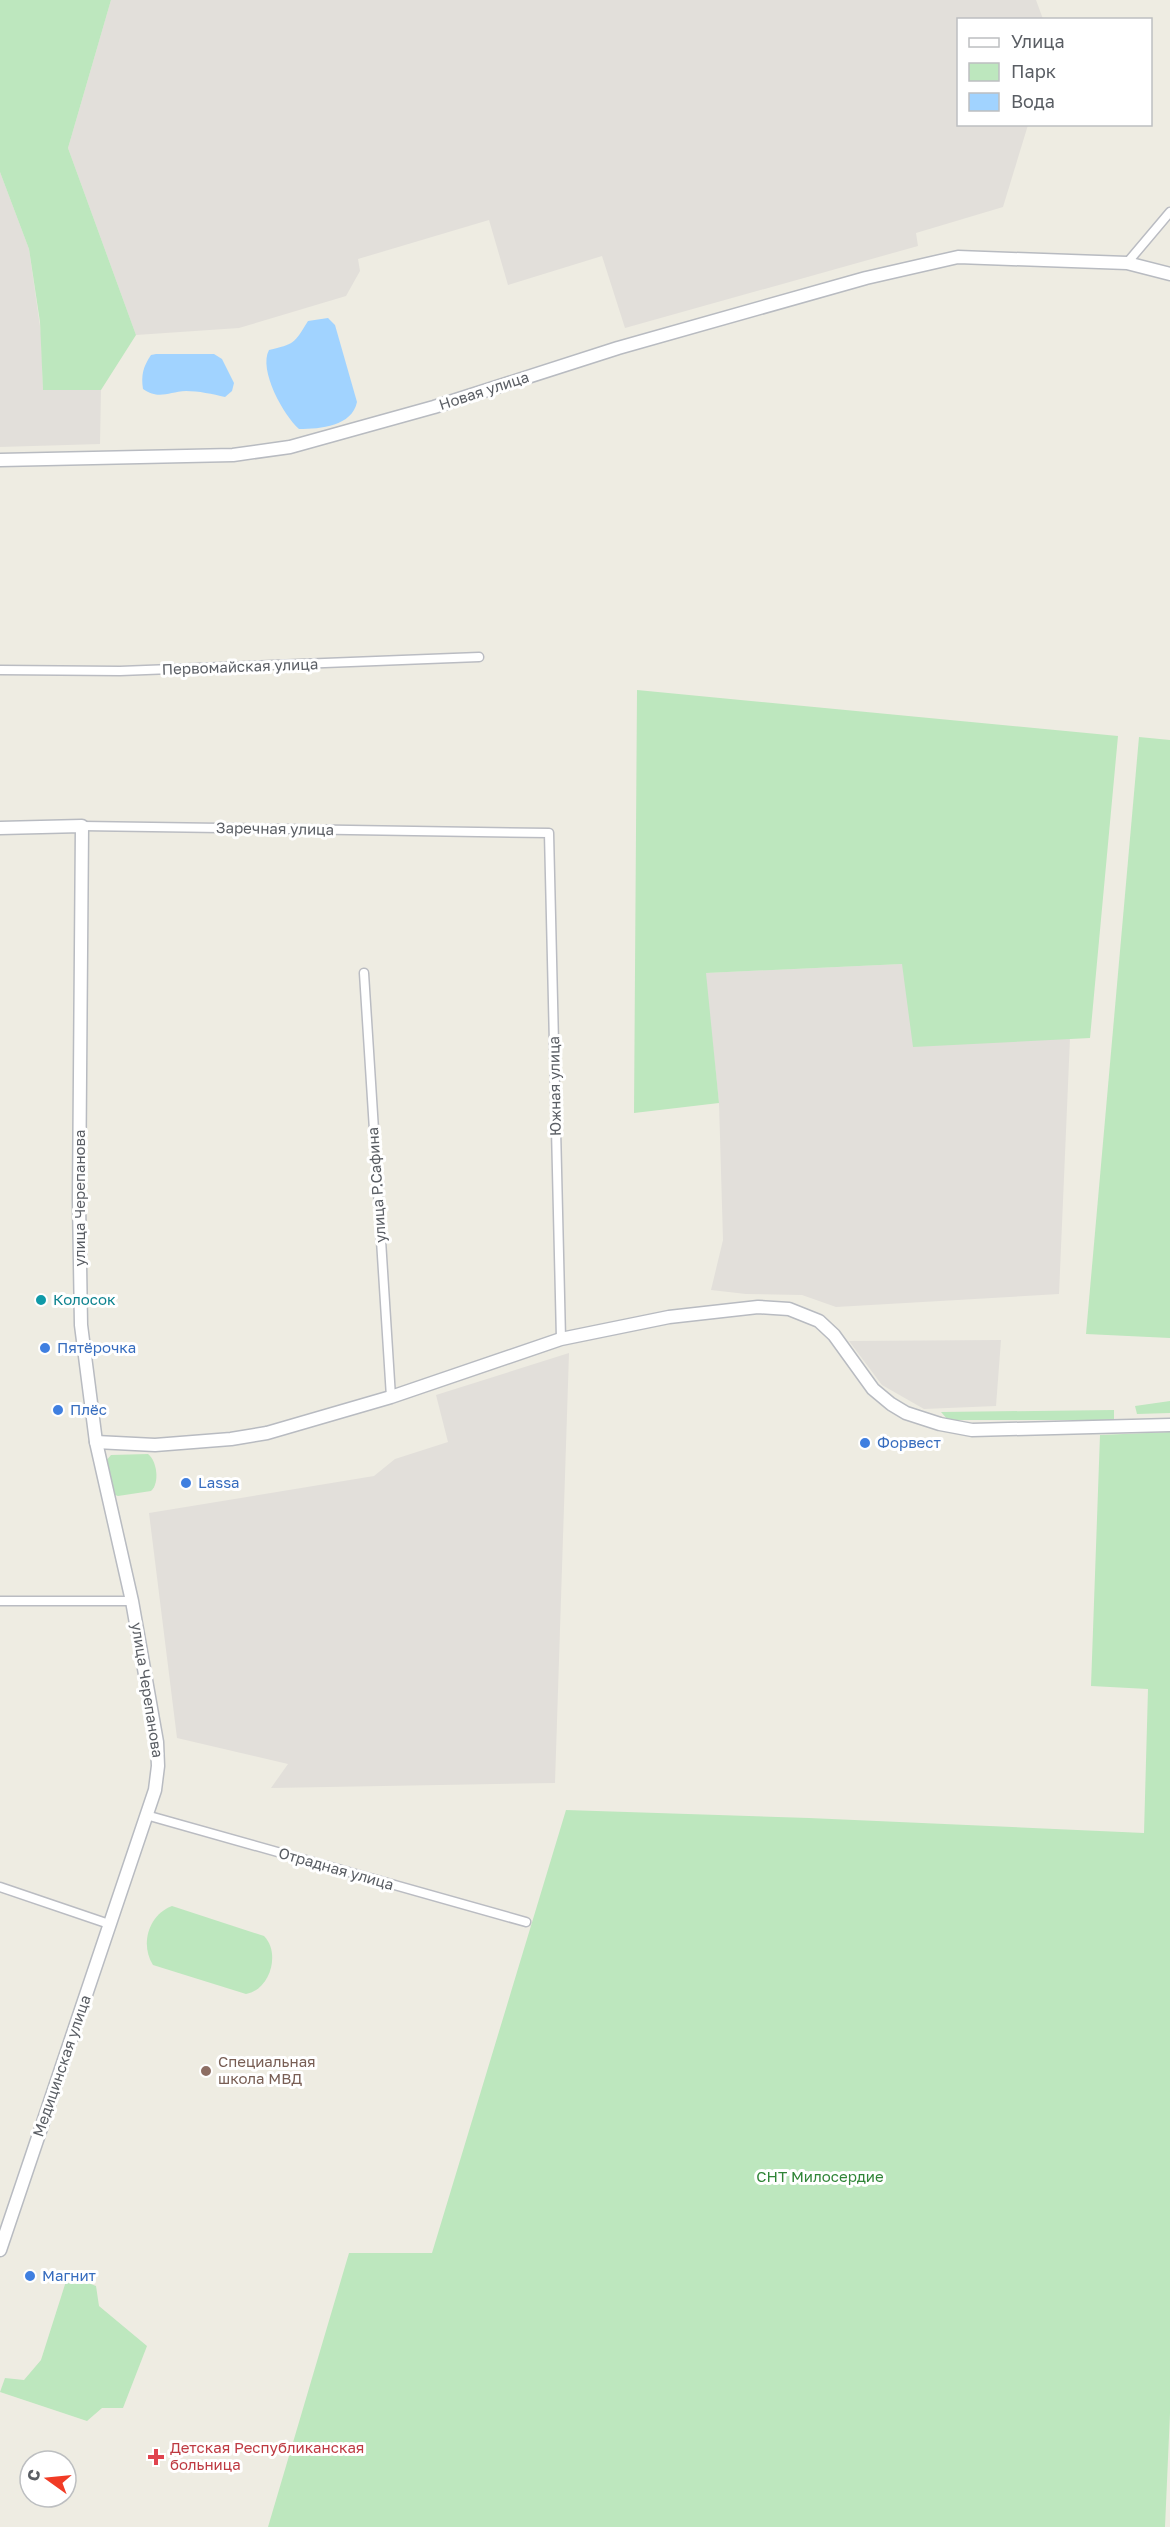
<svg xmlns="http://www.w3.org/2000/svg" width="1170" height="2527" viewBox="0 0 1170 2527" font-family="'Golos Text',sans-serif">
  <rect width="100%" height="100%" fill="#eeece2"/>
  <g fill="#e2dfda">
    <polygon points="111,0 1036,0 1043,19 958,20 958,124 1028,125 1003,207 916,233 918,246 625,328 602,256 508,285 489,220 358,259 360,271 346,296 239,328 136,335 68,148"/>
    <polygon points="0,172 29,249 41,333 43,390 101,390 100,444 0,447"/>
    <polygon points="902,964 1039,1037 1070,1038 1059,1294 836,1307 802,1295 746,1294 711,1290 723,1240 719,1103 705,973"/>
    <polygon points="1001,1340 996,1406 924,1409 882,1385 849,1341"/>
    <polygon points="569,1353 555,1783 271,1788 288,1764 177,1738 149,1513 374,1476 395,1459 448,1442 436,1395"/>
  </g>
  <g fill="#bde7be">
    <polygon points="0,0 111,0 68,148 136,335 101,390 43,390 40,322 29,249 0,172"/>
    <polygon points="637,690 1118,736 1090,1038 913,1047 902,964 706,973 719,1103 634,1113"/>
    <polygon points="1139,737 1170,740 1170,1338 1086,1334"/>
    <polygon points="1170,1401 1170,1413 1137,1414 1135,1406"/>
    <polygon points="1114,1410 1114,1420 948,1420 941,1412"/>
    <polygon points="1170,1432 1170,2413 1165,2527 268,2527 349,2253 432,2253 566,1810 809,1818 1144,1833 1148,1689 1091,1686 1100,1435"/>
    <path d="M148,1454c9,7 12,29 3,37l-33,5 -6,-2 -7,-32 6,-7z"/>
    <path d="M172,1906l92,30c17,17 6,54 -18,58l-93,-29c-13,-20 -5,-50 19,-59z"/>
    <polygon points="68,2275 96,2286 99,2306 147,2346 123,2408 102,2408 87,2421 0,2392 5,2378 24,2380 41,2360"/>
  </g>
  <g fill="#a1d3ff">
    <path d="M328,318l7,7 22,77c-5,24 -36,27 -58,27 -15,-13 -41,-59 -30,-79 25,-6 25,-6 39,-29z"/>
    <path d="M156,354h58l8,5 12,24 -2,8 -7,6c-12,-3 -27,-6 -39,-6 -18,1 -27,9 -43,-2 -2,-14 0,-22 8,-34z"/>
  </g>
  <g fill="none" stroke-linecap="round" stroke-linejoin="round">
    <g stroke="#babcc2" stroke-width="11">
      <g id="street">
        <polyline points="1127,263 1170,212"/>
        <polyline points="0,670 120,671 479,657"/>
        <polyline points="82,826 549,833 561,1339"/>
        <polyline points="364,973 391,1397"/>
        <polyline points="0,1601 132,1601"/>
        <polyline points="146,1815 526,1922"/>
        <polyline points="0,1887 109,1924"/>
      </g>
    </g>
    <g stroke="#b8bbc1" stroke-width="15">
      <g id="secondary">
        <polyline points="0,460 233,455 290,447 434,407 618,348 866,278 958,257 1127,263 1170,274"/>
        <polyline points="0,828 82,826 79,1201 81,1325 96,1442 132,1601 157,1742 158,1766 155,1790 0,2250"/>
        <polyline points="96,1442 155,1445 231,1439 267,1433 391,1397 561,1339 669,1317 758,1307 789,1309 819,1321 834,1335 873,1389 891,1404 906,1413 940,1424 972,1430 1170,1425"/>
      </g>
    </g>
    <use href="#street" stroke="#fff" stroke-width="8"/>
    <use href="#secondary" stroke="#fff" stroke-width="12"/>
  </g>
  <circle fill="#0f9aa8" stroke="#fff" stroke-width="2" cx="41" cy="1300" r="6"/>
  <g fill="#3f7fe0" stroke="#fff" stroke-width="2">
    <circle cx="45" cy="1348" r="6"/>
    <circle cx="58" cy="1410" r="6"/>
    <circle cx="865" cy="1443" r="6"/>
    <circle cx="186" cy="1483" r="6"/>
    <circle cx="30" cy="2276" r="6"/>
  </g>
  <circle fill="#8d6e63" stroke="#fff" stroke-width="2" cx="206" cy="2071" r="6"/>
  <path fill="#e0444e" stroke="#fff" stroke-width="2" d="M153 2448h6v6h6v6h-6v6h-6v-6h-6v-6h6z"/>
  <g text-anchor="middle" stroke-width="6" stroke-linejoin="round" paint-order="stroke">
    <g font-size="15" fill="#5a5e64" stroke="#fff">
      <text transform="translate(484 391) rotate(-18)" y="5">Новая улица</text>
      <text transform="translate(240 667) rotate(-2)" y="5">Первомайская улица</text>
      <text transform="translate(275 829) rotate(1)" y="5">Заречная улица</text>
      <text transform="translate(555 1086) rotate(-91)" y="5">Южная улица</text>
      <text transform="translate(377 1185) rotate(-94)" y="5">улица Р.Сафина</text>
      <text transform="translate(80 1198) rotate(-90)" y="5">улица Черепанова</text>
      <text transform="translate(147 1690) rotate(81)" y="5">улица Черепанова</text>
      <text transform="translate(336 1869) rotate(16)" y="5">Отрадная улица</text>
      <text transform="translate(62 2066) rotate(-71)" y="5">Медицинская улица</text>
    </g>
    <g font-size="15" fill="#0d838f" stroke="#fff" text-anchor="start">
      <text x="53" y="1305">Колосок</text>
    </g>
    <g font-size="15" fill="#366cbe" stroke="#fff" text-anchor="start">
      <text x="57" y="1353">Пятёрочка</text>
      <text x="70" y="1415">Плёс</text>
      <text x="877" y="1448">Форвест</text>
      <text x="198" y="1488">Lassa</text>
      <text x="42" y="2281">Магнит</text>
    </g>
    <g font-size="15" fill="#785e54" stroke="#fff" text-anchor="start">
      <text x="218" y="2067">Специальная<tspan x="218" dy="17">школа МВД</tspan></text>
    </g>
    <g font-size="15" fill="#308537" stroke="#fff">
      <text x="820" y="2182">СНТ Милосердие</text>
    </g>
    <g font-size="15" fill="#be3a42" stroke="#fff" text-anchor="start">
      <text x="170" y="2453">Детская Республиканская<tspan x="170" dy="17">больница</tspan></text>
    </g>
  </g>
  <rect x="957" y="18" width="195" height="108" fill="#ffffff" stroke="#bdbfc1" stroke-width="1.5"/>
  <rect x="969" y="38" width="30" height="9" fill="#ffffff" stroke="#bdbfc1" stroke-width="1.5"/>
  <text x="1011" y="48" font-size="18" fill="#5a5e64">Улица</text>
  <rect x="969" y="63" width="30" height="18" fill="#bde7be" stroke="#bdbfc1" stroke-width="1.5"/>
  <text x="1011" y="78" font-size="18" fill="#5a5e64">Парк</text>
  <rect x="969" y="93" width="30" height="18" fill="#a1d3ff" stroke="#bdbfc1" stroke-width="1.5"/>
  <text x="1011" y="108" font-size="18" fill="#5a5e64">Вода</text>
  <g transform="translate(48 2479) rotate(285)"><circle r="28" fill="#ffffff" stroke="#bdbfc1" stroke-width="1.5"/>
  <path d="M0-4.5L10 22L0 15L-10 22Z" fill="#f13b25"/>
  <text y="-9" font-size="16" font-weight="bold" text-anchor="middle" fill="#5a5e64">С</text>
  </g>
</svg>
